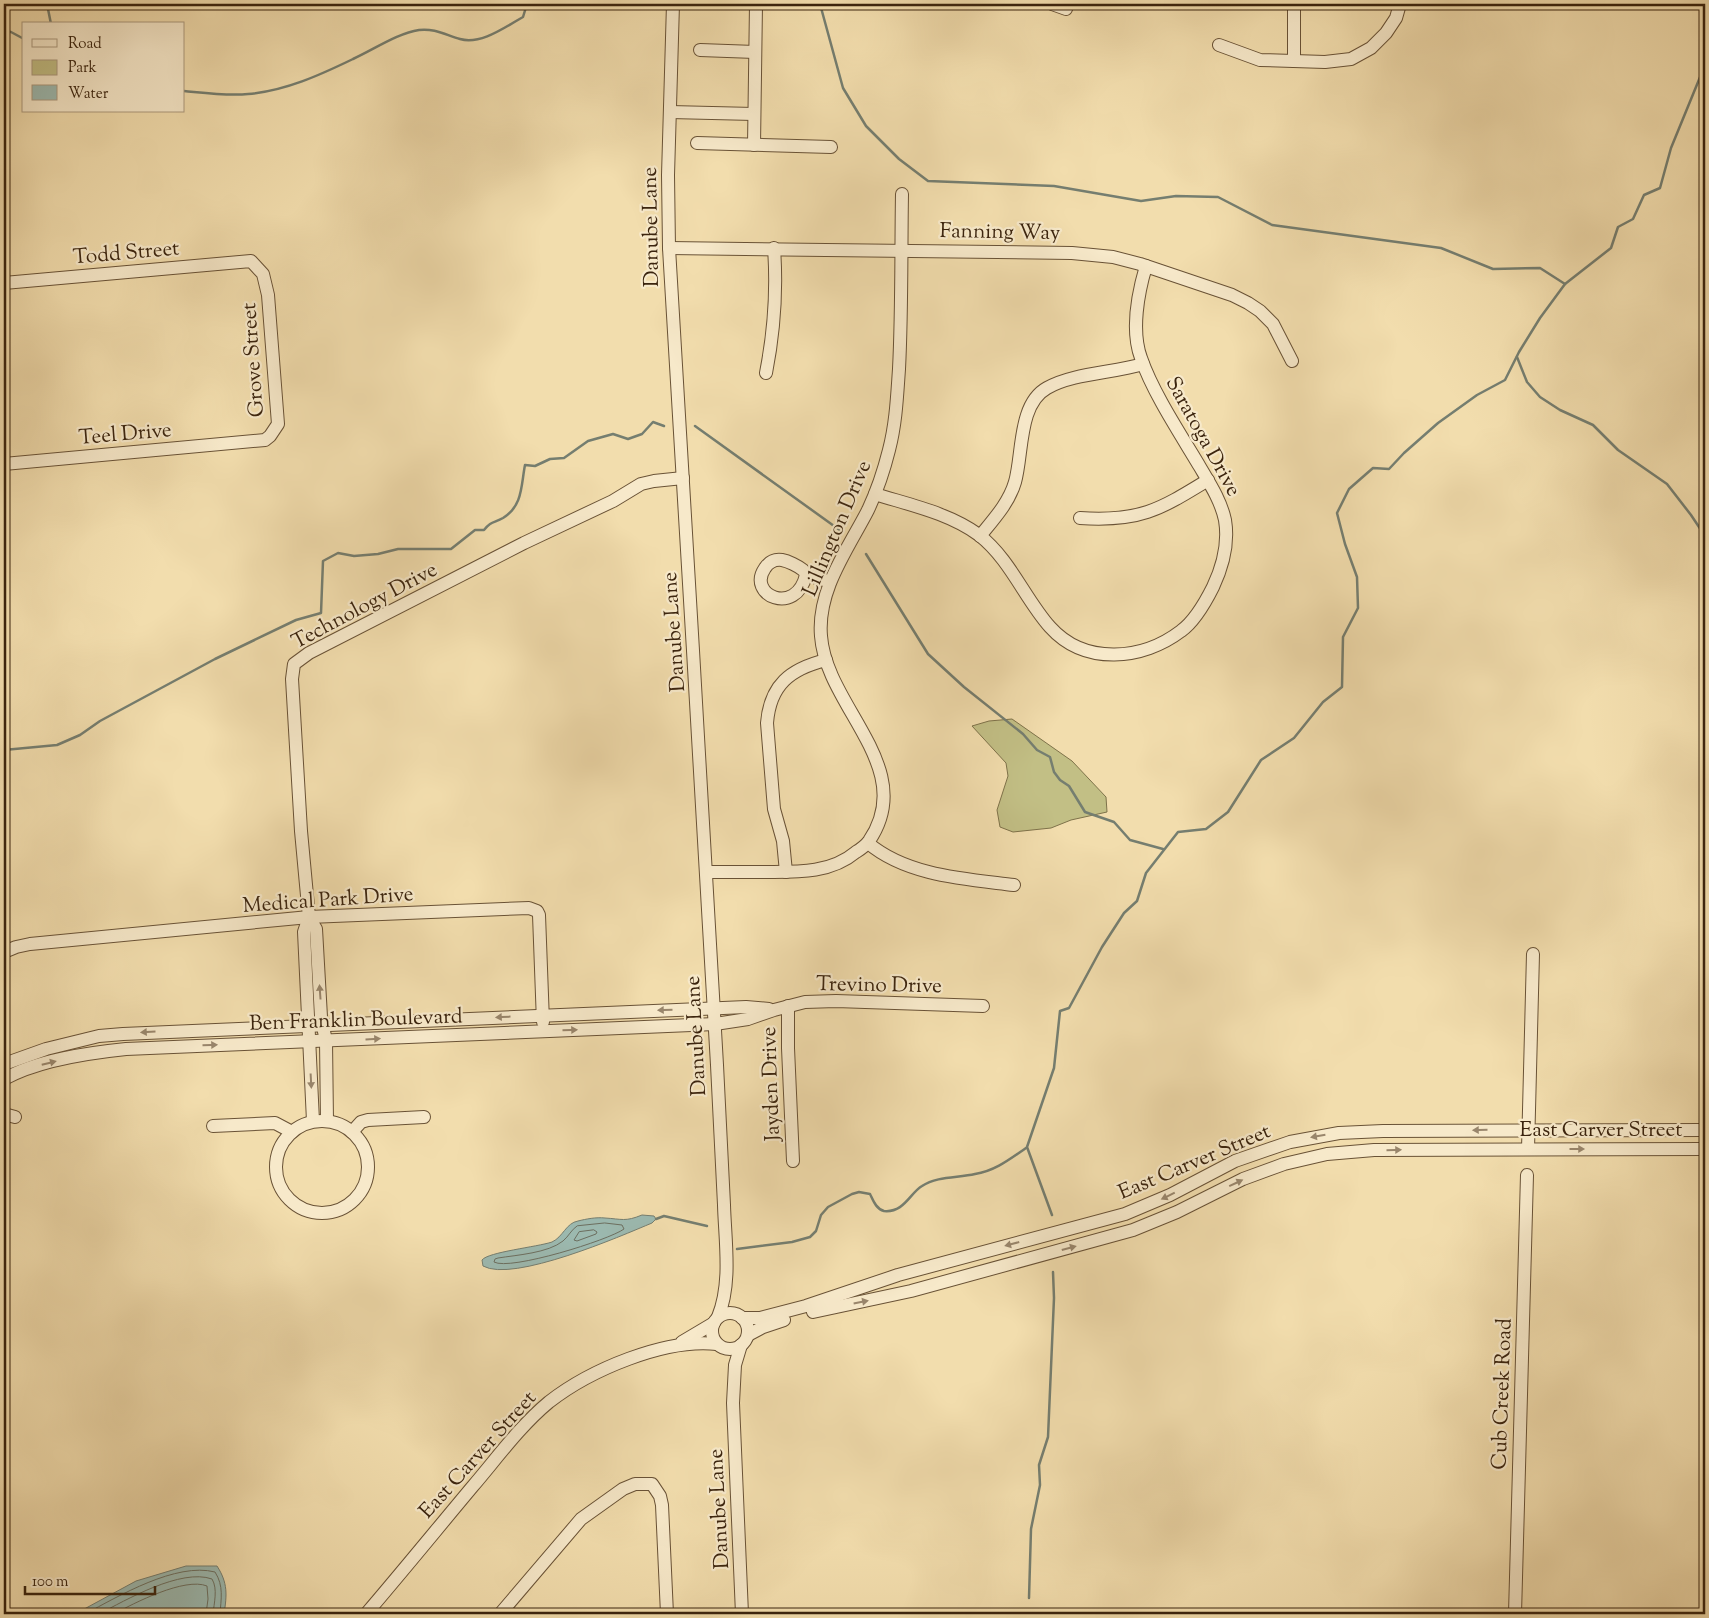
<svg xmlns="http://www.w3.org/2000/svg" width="1709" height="1618" viewBox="0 0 1709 1618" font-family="'Sorts Mill Goudy',serif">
  <rect width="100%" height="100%" fill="#f2ddad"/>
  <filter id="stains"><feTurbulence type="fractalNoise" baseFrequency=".004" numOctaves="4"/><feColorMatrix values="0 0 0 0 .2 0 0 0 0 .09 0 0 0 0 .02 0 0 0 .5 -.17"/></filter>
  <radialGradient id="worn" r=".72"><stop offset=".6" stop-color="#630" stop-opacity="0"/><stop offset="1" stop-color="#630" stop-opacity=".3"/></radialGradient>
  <polygon fill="#c2bf85" stroke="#7e724a" points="1012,719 1072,761 1106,797 1107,812 1071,820 1051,828 1013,832 1000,827 997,810 1008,776 1006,763 972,726 989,721"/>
  <g fill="#9cbab1" stroke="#757e70">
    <path d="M642,1215l12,1 2,3 -4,4c-31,13 -139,60 -169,43l-1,-6c6,-8 55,-13 70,-18 11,-5 14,-19 26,-21 8,-2 18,-4 27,-3 17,1 20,4 37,-3z"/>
    <path d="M186,1566h31c11,17 10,29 7,48h-149l61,-33z"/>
  </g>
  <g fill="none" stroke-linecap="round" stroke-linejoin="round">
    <g stroke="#6c6f60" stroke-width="1">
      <path d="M605,1223l17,2 2,4c-15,11 -114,42 -130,33l1,-3 3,-1c19,-3 50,-5 65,-17 6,-5 8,-11 14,-15z"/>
      <polygon points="594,1230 597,1232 596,1234 577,1241 574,1240 579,1232"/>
      <path d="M85,1614c34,-18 91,-52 130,-42 9,14 6,27 5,42"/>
      <path d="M99,1614c27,-14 82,-46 113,-35 6,10 2,24 1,35"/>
      <path d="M114,1614c20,-11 71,-37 93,-28l1,13 -2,15"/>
    </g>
    <g stroke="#757e70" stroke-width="2.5">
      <polyline points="47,4 51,24"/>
      <polyline points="820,4 843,88 866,126 899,159 928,181 1054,186 1141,201 1176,196 1218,197 1272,225 1441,248 1493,269 1540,268 1565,284"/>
      <polyline points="4,31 11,32 24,39"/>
      <path d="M184,91c21,2 43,5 64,3 37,-3 72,-19 105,-35 20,-9 45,-26 66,-29 15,-2 27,5 41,9 21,6 45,-12 63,-22l4,-13"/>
      <polyline points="1517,357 1527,382 1540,397 1560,410 1593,425 1618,450 1667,484 1691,515 1705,536"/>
      <polyline points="695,426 841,531"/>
      <polyline points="866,554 928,654 964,687 1023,734 1037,750 1050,757 1054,772 1060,780 1069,786 1085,812 1114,822 1130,840 1163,849"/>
      <path d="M4,750l53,-5 23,-10 20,-14 115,-62 81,-39 25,-7 2,-52 15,-8 16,3 24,-2 20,-5h53l24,-19h9c7,-9 10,-7 19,-12 20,-12 18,-33 22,-53l10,1 15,-7 14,-1 24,-17 25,-7 15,5 14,-5 11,-12 11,4"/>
      <polyline points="1052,1215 1027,1147 1054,1068 1060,1011 1069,1008 1102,947 1124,913 1137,901 1146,873 1178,832 1206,829 1228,812 1261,760 1294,738 1323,702 1342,687 1343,637 1358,608 1357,577 1345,544 1337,513 1349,489 1373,468 1389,469 1404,453 1438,423 1477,395 1505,380 1519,352 1540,318 1565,284 1611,248 1618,227 1633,219 1644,195 1660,188 1671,148 1705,65"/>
      <polyline points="656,1219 664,1216 707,1226"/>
      <path d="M737,1249l55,-7 18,-5 6,-6 5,-16 7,-8 24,-13 7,-2 11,2c3,6 6,15 14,17 20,2 26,-18 38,-25 15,-10 36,-8 53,-12 20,-3 35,-15 51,-26"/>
      <polyline points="1029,1598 1031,1529 1040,1485 1039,1465 1048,1437 1054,1298 1053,1272"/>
    </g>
    <g stroke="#695236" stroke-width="14">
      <g id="minor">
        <path d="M673,4l-5,171 1,73c15,272 34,545 48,817 2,47 5,93 7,140 1,36 8,78 -6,112"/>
        <polyline points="1052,4 1066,9"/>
        <polyline points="1294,4 1294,61"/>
        <polyline points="1219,45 1260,60 1325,62 1351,59 1371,48 1386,33 1396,18 1400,4"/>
        <polyline points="700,50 755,52"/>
        <polyline points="670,112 754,114"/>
        <polyline points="697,143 831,147"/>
        <polyline points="754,145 756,4"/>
        <polyline points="669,248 1072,253 1113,257 1140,264 1232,295 1248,303 1260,311 1273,324 1292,361"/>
        <polyline points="4,283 251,261 263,274 268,295 278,424 270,436 265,440 4,464"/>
        <path d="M766,373c8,-41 11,-84 8,-125"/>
        <path d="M875,494c35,11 74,19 104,41 31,24 46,64 71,92 35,39 93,33 131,4 14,-10 24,-28 32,-44 10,-21 16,-43 12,-67 -4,-19 -15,-36 -25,-53 -19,-32 -47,-74 -59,-109 -10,-27 -3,-65 5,-92"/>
        <path d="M1080,518c60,4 79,-8 128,-38"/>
        <path d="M980,536c13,-16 29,-33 35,-54 8,-28 3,-78 32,-94 26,-15 67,-15 96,-24"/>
        <path d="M806,575c-10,42 -60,20 -41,-7 4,-6 10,-9 17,-8 6,1 16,6 21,10 3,3 1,4 5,5 7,3 15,4 22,7"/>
        <path d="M868,843c39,33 98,36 146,42"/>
        <path d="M707,872c19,0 37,0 56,0 32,0 67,2 93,-20 5,-3 10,-7 13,-11 50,-73 -43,-134 -48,-205 -4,-46 27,-87 47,-126 9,-19 16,-40 21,-60 7,-27 8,-53 10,-81 3,-58 2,-116 3,-175"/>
        <path d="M786,872l-3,-31 -9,-32 -7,-86c3,-38 23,-54 59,-63"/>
        <polyline points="309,917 316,929 321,1017 326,1041 327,1121"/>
        <polyline points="4,952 16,947 30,944 309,917 529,908 537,911 539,915 543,1022"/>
        <polyline points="788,1006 788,1048 793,1161"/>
        <polyline points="4,1064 46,1049 99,1036 123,1034 700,1009 746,1007 769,1009"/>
        <path d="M4,1079c34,-19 83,-26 122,-30l589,-25 33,-5 26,-9 31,-8 31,-1 147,5"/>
        <polyline points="4,1114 15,1117"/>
        <circle cx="322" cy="1167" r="46"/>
        <polyline points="313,1121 304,932 309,917 301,831 292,679 294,664 309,653 524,543 613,501 641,484 654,481 683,478"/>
        <polyline points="213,1126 275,1123 292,1132"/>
        <polyline points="352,1132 361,1122 368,1120 424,1117"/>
        <polyline points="1528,1149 1533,954"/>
        <polyline points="813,1312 911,1291 1133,1230 1177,1212 1243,1179 1284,1164 1327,1154 1374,1150 1705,1149"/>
        <circle cx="730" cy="1331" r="18"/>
        <polyline points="742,1318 760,1318 806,1306 898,1275 1125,1214 1170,1195 1235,1161 1290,1142 1339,1133 1383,1131 1705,1130"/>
        <polyline points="748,1335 763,1327 784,1320"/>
        <polyline points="682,1342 714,1323"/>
        <polyline points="741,1345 735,1365 733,1403 742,1614"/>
        <path d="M366,1614c36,-42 71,-85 107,-128 24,-28 47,-60 76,-84 41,-32 116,-64 168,-58"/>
        <polyline points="500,1614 581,1519 623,1489 635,1484 652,1484 660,1496 662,1505 667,1614"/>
        <polyline points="1515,1614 1527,1175"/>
      </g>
    </g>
    <use href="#minor" stroke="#f7e9ca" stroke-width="12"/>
  </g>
  <defs><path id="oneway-solid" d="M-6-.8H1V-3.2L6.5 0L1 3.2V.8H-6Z" transform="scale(1.25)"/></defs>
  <g fill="#99866c">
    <use href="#oneway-solid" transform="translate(320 992) rotate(-94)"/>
    <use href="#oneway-solid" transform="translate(665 1010) rotate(178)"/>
    <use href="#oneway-solid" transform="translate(503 1017) rotate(177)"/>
    <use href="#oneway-solid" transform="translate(570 1030) rotate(-2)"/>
    <use href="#oneway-solid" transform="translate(148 1032) rotate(177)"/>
    <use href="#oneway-solid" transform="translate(373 1039) rotate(-3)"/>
    <use href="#oneway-solid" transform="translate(210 1045) rotate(-2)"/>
    <use href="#oneway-solid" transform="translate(49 1063) rotate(-14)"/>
    <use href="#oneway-solid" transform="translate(311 1081) rotate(87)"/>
    <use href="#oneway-solid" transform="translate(1480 1130) rotate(179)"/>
    <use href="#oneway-solid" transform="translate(1318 1136) rotate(170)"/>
    <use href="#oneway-solid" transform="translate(1577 1149)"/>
    <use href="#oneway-solid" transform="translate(1394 1150) rotate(-1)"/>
    <use href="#oneway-solid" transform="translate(1236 1183) rotate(-25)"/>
    <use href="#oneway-solid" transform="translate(1168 1196) rotate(154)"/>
    <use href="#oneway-solid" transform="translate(1012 1244) rotate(165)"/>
    <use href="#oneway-solid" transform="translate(1069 1248) rotate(-15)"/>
    <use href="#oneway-solid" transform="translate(861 1302) rotate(-11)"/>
  </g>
  <g text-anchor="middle" stroke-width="4.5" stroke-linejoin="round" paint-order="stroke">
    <g font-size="21" fill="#3b240e" stroke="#f7e9ca">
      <text transform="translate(650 227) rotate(-91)" y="7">Danube Lane</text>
      <text transform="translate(1000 231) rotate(1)" y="7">Fanning Way</text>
      <text transform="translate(126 252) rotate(-5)" y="7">Todd Street</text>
      <text transform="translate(252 360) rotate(-94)" y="7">Grove Street</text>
      <text transform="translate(125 433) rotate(-5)" y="7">Teel Drive</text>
      <text transform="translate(1204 436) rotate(61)" y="7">Saratoga Drive</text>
      <text transform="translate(836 528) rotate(-67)" y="7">Lillington Drive</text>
      <text transform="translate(364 605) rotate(-28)" y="7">Technology Drive</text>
      <text transform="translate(673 632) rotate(-94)" y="7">Danube Lane</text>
      <text transform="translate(328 899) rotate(-4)" y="7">Medical Park Drive</text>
      <text transform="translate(879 984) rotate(1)" y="7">Trevino Drive</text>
      <text transform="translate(356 1019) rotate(-2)" y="7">Ben Franklin Boulevard</text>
      <text transform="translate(695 1036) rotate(-93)" y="7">Danube Lane</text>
      <text transform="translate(770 1084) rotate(-92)" y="7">Jayden Drive</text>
      <text x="1601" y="1136">East Carver Street</text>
      <text transform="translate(1194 1161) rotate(-23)" y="7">East Carver Street</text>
      <text transform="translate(1501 1394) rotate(-88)" y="7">Cub Creek Road</text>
      <text transform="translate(477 1454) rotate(-48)" y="7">East Carver Street</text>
      <text transform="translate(718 1509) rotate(-93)" y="7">Danube Lane</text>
    </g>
  </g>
  <rect width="1709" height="1618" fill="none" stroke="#f2ddad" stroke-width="20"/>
  <rect x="5" y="5" width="1699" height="1608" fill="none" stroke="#3b240e" stroke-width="2.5"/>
  <rect x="10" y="10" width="1689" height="1598" fill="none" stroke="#3b240e"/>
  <rect x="22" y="22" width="162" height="90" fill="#f7e9ca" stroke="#ac9a7f"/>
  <rect x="32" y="39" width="25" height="8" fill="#f7e9ca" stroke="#ac9a7f"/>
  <text x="68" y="48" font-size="15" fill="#3b240e">Road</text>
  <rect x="32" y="60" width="25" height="15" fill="#c2bf85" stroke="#ac9a7f"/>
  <text x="68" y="72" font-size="15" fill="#3b240e">Park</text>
  <rect x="32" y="85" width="25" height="15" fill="#9cbab1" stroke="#ac9a7f"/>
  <text x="68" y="98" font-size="15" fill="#3b240e">Water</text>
  <path d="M25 1586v8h130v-8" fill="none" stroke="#3b240e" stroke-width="2.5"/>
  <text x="32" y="1586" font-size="15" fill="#3b240e" stroke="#f7e9ca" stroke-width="4" paint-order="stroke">100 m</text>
  <rect width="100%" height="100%" filter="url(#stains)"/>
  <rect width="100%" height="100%" fill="url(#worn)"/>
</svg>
